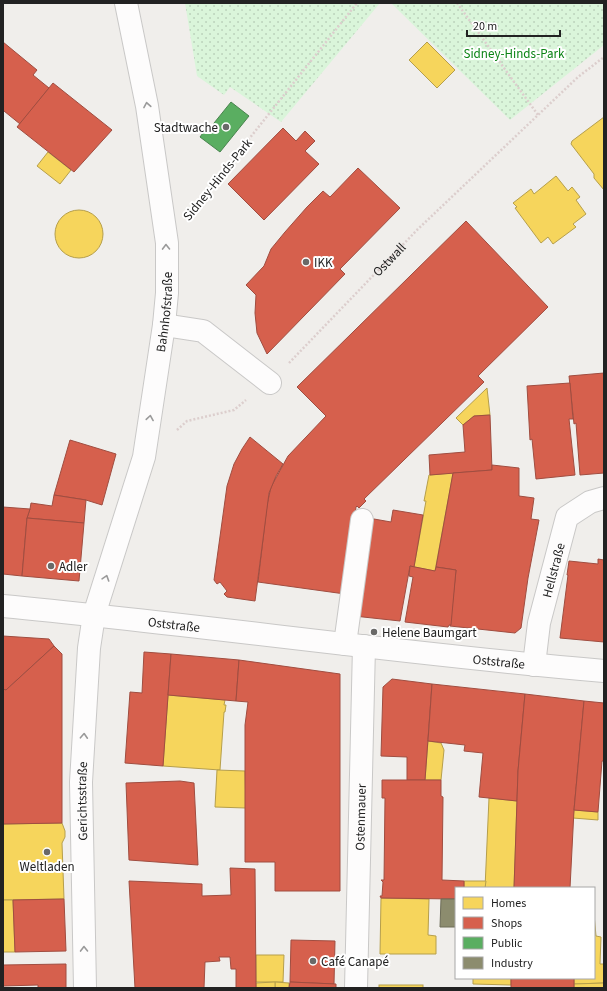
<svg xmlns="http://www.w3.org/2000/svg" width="607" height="991" viewBox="0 0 607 991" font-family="'Source Sans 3',sans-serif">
  <defs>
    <pattern id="park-dots" width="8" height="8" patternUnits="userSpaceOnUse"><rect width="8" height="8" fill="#daf5da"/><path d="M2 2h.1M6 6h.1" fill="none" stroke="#bbd2bb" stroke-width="1.8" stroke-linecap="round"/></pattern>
  </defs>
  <rect width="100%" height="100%" fill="#f0eeeb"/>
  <g fill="url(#park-dots)">
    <polygon points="185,3 380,3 281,122 230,87 224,95 197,76"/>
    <polygon points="391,3 604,3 604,45 510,120"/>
  </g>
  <g fill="#f6d55c" stroke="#b69f4b">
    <polygon points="427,42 455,70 437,88 409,60"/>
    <polygon points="604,117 604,190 594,178 594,174 571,144 572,141"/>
    <polygon points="48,152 71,170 60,184 37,166"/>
    <polygon points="556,176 568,191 572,187 580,197 576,200 586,214 573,224 576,227 553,244 548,237 541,243 515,208 517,207 513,203 531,189 534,194"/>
    <circle cx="79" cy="234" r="24"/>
    <polygon points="487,388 490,415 474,416 463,425 456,418"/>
    <polygon points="453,473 435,571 414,567 426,501 424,501 429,475"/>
    <polygon points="168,695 225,700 224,705 226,705 225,712 224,712 220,770 163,766"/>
    <polygon points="428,741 441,743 444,750 441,780 425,780"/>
    <polygon points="217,770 245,771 246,808 215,807"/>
    <polygon points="489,798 517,801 514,888 485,888"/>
    <polygon points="574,810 598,812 598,820 573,818"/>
    <polygon points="62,823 65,831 65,837 62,843 64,899 3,900 3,824"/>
    <polygon points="464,881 486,881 485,888 464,888"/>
    <polygon points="381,898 429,899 428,935 436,936 436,954 380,954"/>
    <polygon points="3,900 13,900 15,952 4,952 3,951"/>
    <polygon points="594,914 596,936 601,937 600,964 604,964 604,983 574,984 574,978 594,978"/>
    <polygon points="256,955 284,955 283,982 256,982"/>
    <polygon points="473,978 511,978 511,985 473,984"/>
    <polygon points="275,982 289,983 289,988 275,988"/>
    <polygon points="275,982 275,988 256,988 256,983"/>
    <polygon points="604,983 604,988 574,988 574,984"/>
    <rect x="379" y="985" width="44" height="3"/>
  </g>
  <g fill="#d6604d" stroke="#a04d40">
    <polygon points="3,42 37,70 33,75 49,88 20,124 4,111 3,112"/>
    <polygon points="53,83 112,130 74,172 17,127"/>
    <polygon points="283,128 296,141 305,131 315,141 305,151 319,164 264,220 228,184"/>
    <polygon points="358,168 400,208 340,269 345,274 267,354 257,333 255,313 256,295 246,285 264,266 271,249 285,232 307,207 323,191 330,197"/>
    <polygon points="466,221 548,307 478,376 484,382 364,499 366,501 359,508 357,506 356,507 345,594 258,582 267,505 271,487 288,456 326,416 297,387"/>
    <polygon points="604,373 604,473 580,475 576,423 574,424 569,376"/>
    <polygon points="570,383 573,419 569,419 575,475 536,479 532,439 530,440 527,386"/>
    <polygon points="490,415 492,470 430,475 429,455 465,452 463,425 474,416"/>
    <polygon points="250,437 283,464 276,476 269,493 255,601 227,597 224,594 227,591 220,582 217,584 214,580 227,486 234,464 242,449"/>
    <polygon points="70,440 116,454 102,505 86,500 54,495"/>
    <polygon points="492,465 519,468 519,496 534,498 531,519 539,520 528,578 521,628 515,633 450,626 456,570 436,567 453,473 492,470"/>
    <polygon points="54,495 86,500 84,523 27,518 30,509 31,503 52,506"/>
    <polygon points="3,507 30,509 27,518 22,576 3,574"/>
    <polygon points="393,510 423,515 414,567 410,566 400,621 354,616 372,520 374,519 391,522"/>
    <polygon points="27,518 84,523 79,581 22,576"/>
    <polygon points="598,559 604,560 604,642 560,638 568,575 567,575 569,561 598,564"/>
    <polygon points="410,566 435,571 436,567 456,570 451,625 449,625 448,627 405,622 413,577 409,576"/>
    <polygon points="3,636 49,639 54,646 6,690 3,689"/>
    <polygon points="54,646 62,654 62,823 3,824 3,689 6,690"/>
    <polygon points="144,652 171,654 163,766 125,763 130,692 142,693"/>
    <polygon points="171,654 239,660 236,701 168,695"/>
    <polygon points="239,660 340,674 340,891 275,891 275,862 245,862 245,725 248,702 236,701"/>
    <polygon points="392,679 432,684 425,780 407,780 407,757 381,756 383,687"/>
    <polygon points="432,684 525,694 518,771 517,801 479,797 483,753 464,751 465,745 428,741"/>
    <polygon points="525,694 584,701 574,810 570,888 514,888 518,771"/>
    <polygon points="584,701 604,703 604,761 602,761 598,812 574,810"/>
    <polygon points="382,780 441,780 441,796 443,797 442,880 464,881 464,888 456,888 456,899 381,898 380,896 382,896 383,882 381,880 384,880 385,798 382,798"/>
    <polygon points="180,781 194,783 198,865 129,860 126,783"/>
    <polygon points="230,868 255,869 256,988 236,988 236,969 231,969 230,957 219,957 220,961 205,962 204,988 135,988 129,881 202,884 202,896 231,895"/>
    <polygon points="64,899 66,951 15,952 13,900"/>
    <polygon points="291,940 335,941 334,984 290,982"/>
    <polygon points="66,964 66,988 38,988 38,985 3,986 3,965"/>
    <rect x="511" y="978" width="63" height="10"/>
    <polygon points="290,982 336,984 336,988 289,988"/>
  </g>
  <polygon fill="#5aae61" stroke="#49844e" points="231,102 249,116 220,152 200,137 208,126 210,128"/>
  <polygon fill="#8c8c6e" stroke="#6c6c57" points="441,899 456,899 456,927 440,927"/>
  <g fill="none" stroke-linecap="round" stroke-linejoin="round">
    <g stroke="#c9c8c7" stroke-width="24">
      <g id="minor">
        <polyline points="164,325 203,331 270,383"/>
        <path id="s2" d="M3,606c201,19 400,48 601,65"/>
        <polyline points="345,644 362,520"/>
        <path id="s3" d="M534,665l5,-42 28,-106 23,-15 14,-4"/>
        <path id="s4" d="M85,988l-4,-206 8,-134 5,-33 50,-158 20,-132 3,-32v-50l-20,-137 -21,-103"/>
        <path id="s5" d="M356,988l8,-342"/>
      </g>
    </g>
    <g stroke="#dccecd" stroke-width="2.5" stroke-dasharray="2 2" stroke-linecap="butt">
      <polyline points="457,3 538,115"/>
      <polyline points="191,212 357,3"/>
      <path id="s1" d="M289,363l128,-133 161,-153 26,-20"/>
      <polyline points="177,430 187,421 234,410 246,400"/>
    </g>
    <use href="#minor" stroke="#fdfcfc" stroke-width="22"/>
  </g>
  <defs><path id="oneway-chevron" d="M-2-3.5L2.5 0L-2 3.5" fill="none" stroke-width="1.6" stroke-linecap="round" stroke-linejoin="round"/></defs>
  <g stroke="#9a9a9a">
    <use href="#oneway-chevron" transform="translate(147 105) rotate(-100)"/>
    <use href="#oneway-chevron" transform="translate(166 247) rotate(-91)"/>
    <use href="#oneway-chevron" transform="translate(150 418) rotate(-81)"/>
    <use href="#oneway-chevron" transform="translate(106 578) rotate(-72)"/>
    <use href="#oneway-chevron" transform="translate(84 736) rotate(-87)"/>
    <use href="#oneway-chevron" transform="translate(84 949) rotate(-91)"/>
  </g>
  <g fill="#6a6968" stroke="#fff" stroke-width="1.5">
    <circle cx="226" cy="127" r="4"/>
    <circle cx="306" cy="262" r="4"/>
    <circle cx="51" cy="566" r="4"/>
    <circle cx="374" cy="632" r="4"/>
    <circle cx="47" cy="852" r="4"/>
    <circle cx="313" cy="961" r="4"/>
  </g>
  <g text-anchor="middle" stroke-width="4" stroke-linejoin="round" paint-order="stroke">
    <g font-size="13" fill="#0c8416" stroke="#fff">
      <text x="514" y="58">Sidney-Hinds-Park</text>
    </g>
    <g font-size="13" fill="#222" stroke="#fff" text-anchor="start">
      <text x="218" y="132" text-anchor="end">Stadtwache</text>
      <text x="314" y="267">IKK</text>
      <text x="59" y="571">Adler</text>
      <text x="382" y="637">Helene Baumgart</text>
      <text x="47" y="871" text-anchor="middle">Weltladen</text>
      <text x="321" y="966">Café Canapé</text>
    </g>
    <g font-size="13" fill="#222" stroke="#fff">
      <text transform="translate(217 179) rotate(-51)" y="5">Sidney-Hinds-Park</text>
      <text dy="5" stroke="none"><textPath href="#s1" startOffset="144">Ostwall</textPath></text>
      <text dy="5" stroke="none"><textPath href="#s4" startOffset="686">Bahnhofstraße</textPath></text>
      <text dy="5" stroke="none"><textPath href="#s3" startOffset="97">Hellstraße</textPath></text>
      <text dy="5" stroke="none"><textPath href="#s2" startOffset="172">Oststraße</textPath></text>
      <text dy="5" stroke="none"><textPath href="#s2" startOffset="499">Oststraße</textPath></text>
      <text dy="5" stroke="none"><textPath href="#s4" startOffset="187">Gerichtsstraße</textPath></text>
      <text dy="5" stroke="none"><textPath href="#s5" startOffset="171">Ostenmauer</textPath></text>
    </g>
  </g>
  <rect width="607" height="991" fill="none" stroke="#222222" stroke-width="8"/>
  <rect x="455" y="887" width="140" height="92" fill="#ffffff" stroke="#a7a7a7"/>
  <rect x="463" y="897" width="20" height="12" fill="#f6d55c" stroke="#a7a7a7"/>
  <text x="491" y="907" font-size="12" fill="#222222">Homes</text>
  <rect x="463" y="917" width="20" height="12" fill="#d6604d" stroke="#a7a7a7"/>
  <text x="491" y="927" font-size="12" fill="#222222">Shops</text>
  <rect x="463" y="937" width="20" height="12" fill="#5aae61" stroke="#a7a7a7"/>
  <text x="491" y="947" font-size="12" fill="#222222">Public</text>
  <rect x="463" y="957" width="20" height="12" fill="#8c8c6e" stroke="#a7a7a7"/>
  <text x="491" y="967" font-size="12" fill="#222222">Industry</text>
  <path d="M467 30v6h93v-6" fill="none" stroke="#222222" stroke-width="2"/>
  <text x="473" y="30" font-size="12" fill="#222222" stroke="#ffffff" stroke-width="3" paint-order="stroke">20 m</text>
</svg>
